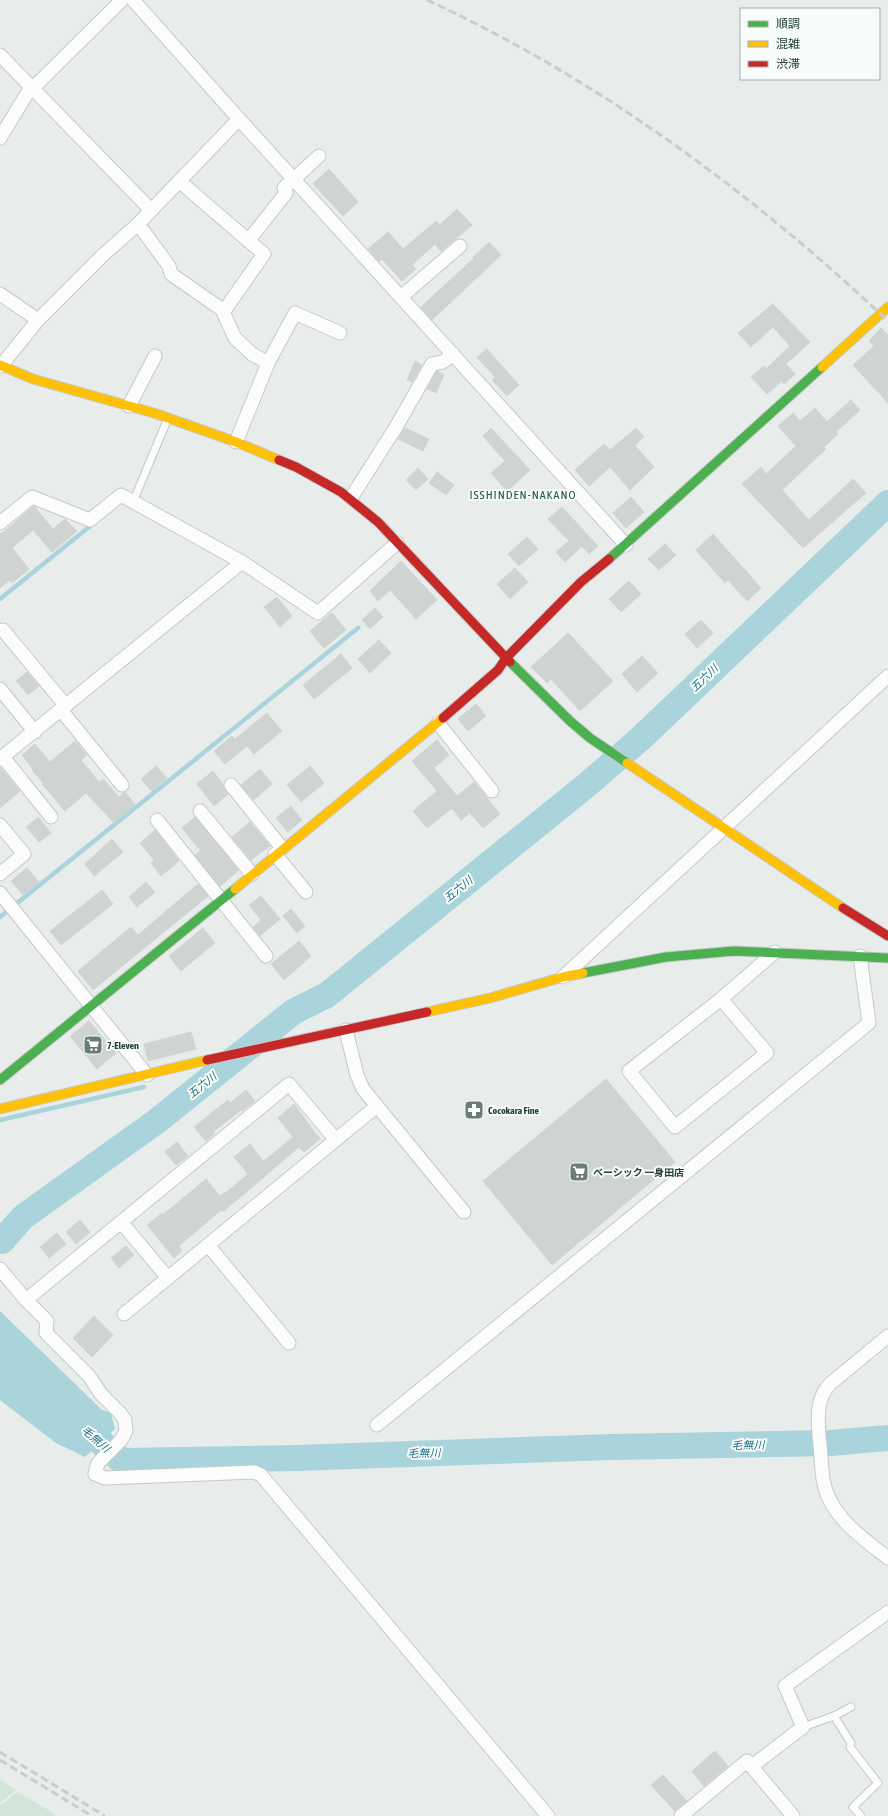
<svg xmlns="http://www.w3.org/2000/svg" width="888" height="1816" viewBox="0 0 888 1816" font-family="'Asap Condensed','Noto Sans JP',sans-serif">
  <rect width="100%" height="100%" fill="#e8edeb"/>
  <g fill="#d1e6d8">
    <polygon points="0,1780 16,1790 0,1803"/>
    <polygon points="17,1792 52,1812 55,1816 0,1816 0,1806"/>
  </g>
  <polygon fill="#a9d4db" points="0,1311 102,1410 111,1413 115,1429 85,1457 56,1443 0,1400"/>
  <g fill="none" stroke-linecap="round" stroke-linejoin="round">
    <g stroke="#a9d4db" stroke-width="4.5">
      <polyline points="0,599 94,523"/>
      <polyline points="0,917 358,628"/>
      <polyline points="0,1120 144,1087"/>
      <polyline points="0,1243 2,1241"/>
    </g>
    <g stroke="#a9d4db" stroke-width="26">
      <polyline points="2,1241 23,1217 157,1121 293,1012 327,995 588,784 640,739 888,503"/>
      <polyline points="74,1418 122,1461 297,1458 611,1447 830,1443 888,1438"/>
    </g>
  </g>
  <g fill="#cfd4d2" stroke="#d1d6d4">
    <polygon points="329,169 358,202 343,216 313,184"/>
    <polygon points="457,209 472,225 441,251 435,244 412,265 416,269 402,281 382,259 379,261 368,249 388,232 403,249 436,221 440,225"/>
    <polygon points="489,242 501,255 432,320 421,307 474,258 473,257"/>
    <polygon points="773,304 810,342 786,364 795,374 784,384 782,381 767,394 751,377 764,366 766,369 790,346 773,327 751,347 738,333"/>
    <polygon points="881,328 888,335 888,403 853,365 874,346 869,341"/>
    <polygon points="487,349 519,385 507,396 492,380 495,377 477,357"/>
    <polygon points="415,361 422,365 412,382 407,380"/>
    <polygon points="437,371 444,375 436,393 427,389"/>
    <polygon points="851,400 860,410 836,432 838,434 824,447 826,449 782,490 809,520 853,479 866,493 803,548 742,484 761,467 766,474 796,446 778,426 793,413 800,421 815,408 827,422"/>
    <polygon points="405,428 429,439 423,451 398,439"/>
    <polygon points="491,428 530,470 507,491 491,473 505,461 483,436"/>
    <polygon points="636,428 644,437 635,445 636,447 654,467 630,490 610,467 589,486 575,470 604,444 610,450"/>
    <polygon points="418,468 428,479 416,490 406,480"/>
    <polygon points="437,472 454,485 446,495 429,483"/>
    <polygon points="631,497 644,512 626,528 613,513"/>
    <polygon points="34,506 53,529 65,519 77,531 52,552 33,530 12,548 29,569 12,583 10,580 0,588 0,533 1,534"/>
    <polygon points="562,507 598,546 589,554 582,546 565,562 556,552 569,541 548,519"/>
    <polygon points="713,534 761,588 747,601 728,580 725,583 696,550"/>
    <polygon points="527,537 538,549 519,566 508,554"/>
    <polygon points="665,544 676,555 659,570 648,559"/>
    <polygon points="401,561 437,600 416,619 390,590 378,601 370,591"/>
    <polygon points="515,568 528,582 510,599 497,584"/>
    <polygon points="629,581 641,594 621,612 609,599"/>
    <polygon points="277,597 292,616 280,627 264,607"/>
    <polygon points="375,608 383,617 370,629 362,620"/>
    <polygon points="332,613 346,630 324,648 310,631"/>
    <polygon points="701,620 713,633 697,648 685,634"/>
    <polygon points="568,633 613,681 580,711 551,679 547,683 531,667"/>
    <polygon points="379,640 391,653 370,673 358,659"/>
    <polygon points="341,654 352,668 314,699 303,685"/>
    <polygon points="642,656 658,673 637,692 622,674"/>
    <polygon points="27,672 39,686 28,695 16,681"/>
    <polygon points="476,704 486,716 468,731 458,719"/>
    <polygon points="267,713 282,731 254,754 247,746 225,764 214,751 232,736 235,739"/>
    <polygon points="437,740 449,755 434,768 457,796 474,782 500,814 483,828 470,813 461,820 452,808 427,828 413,811 437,791 412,761"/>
    <polygon points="75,741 87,755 81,760 99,782 103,779 119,797 125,792 135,804 114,823 86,793 65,811 42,784 43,783 32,770 33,769 22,755 35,744 50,762"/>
    <polygon points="156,766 167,778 152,791 141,779"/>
    <polygon points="310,766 324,783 301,802 287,785"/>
    <polygon points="0,767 20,791 0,808"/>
    <polygon points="260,769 272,784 254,800 241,785"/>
    <polygon points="213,771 223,784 225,790 228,794 214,806 197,784"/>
    <polygon points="291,806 302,820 288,832 276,818"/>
    <polygon points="38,817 51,833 39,842 26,827"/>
    <polygon points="195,817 239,870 220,886 195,855 201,851 182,828"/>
    <polygon points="250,822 270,846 251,860 232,837"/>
    <polygon points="155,830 179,861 161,876 151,863 154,860 140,843"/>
    <polygon points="112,839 123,852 94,876 85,864"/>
    <polygon points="27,868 39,882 23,895 11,881"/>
    <polygon points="146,882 155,892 137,907 129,897"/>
    <polygon points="198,884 208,896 93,990 78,971 131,927 138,935"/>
    <polygon points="102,890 113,904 61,945 50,931"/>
    <polygon points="261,896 280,919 260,936 253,927 261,920 249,905"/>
    <polygon points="291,909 305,926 297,933 283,916"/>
    <polygon points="203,928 215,943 181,971 169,956"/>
    <polygon points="299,941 311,956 284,980 271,964"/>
    <polygon points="89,1021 116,1053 97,1069 70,1036"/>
    <polygon points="191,1032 196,1049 148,1061 144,1044"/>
    <polygon points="606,1079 675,1162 552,1265 483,1181"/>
    <polygon points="246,1090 255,1101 242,1111 241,1110 213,1132 214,1134 206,1141 194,1127 228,1100 230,1103"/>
    <polygon points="294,1104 320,1139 304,1152 299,1147 243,1195 222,1212 221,1210 179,1246 182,1251 174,1258 147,1225 162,1213 163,1215 206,1179 220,1196 229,1190 248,1174 234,1157 250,1144 263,1161 269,1157 293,1137 278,1118"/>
    <polygon points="177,1142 188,1156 176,1165 165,1152"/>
    <polygon points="80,1220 90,1232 76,1244 66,1232"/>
    <polygon points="57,1233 66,1244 49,1258 40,1247"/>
    <polygon points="126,1246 134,1255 119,1268 111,1258"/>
    <polygon points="94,1316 113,1335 92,1357 73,1338"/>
    <polygon points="715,1751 728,1766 704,1786 692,1771"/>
    <polygon points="663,1775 687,1801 675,1811 651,1785"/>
  </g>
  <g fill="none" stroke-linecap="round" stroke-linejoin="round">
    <g stroke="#c5cac8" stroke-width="9">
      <g id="lane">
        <polyline points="133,502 168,418"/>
        <polyline points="834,1716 851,1743 850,1747 878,1783 853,1807 861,1816"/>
        <polyline points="803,1727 834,1716 851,1707"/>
      </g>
    </g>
    <g stroke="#c5cac8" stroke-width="15">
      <g id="street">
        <polyline points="133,0 239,119 626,545"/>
        <polyline points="0,55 150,209"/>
        <polyline points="32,89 122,0"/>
        <polyline points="0,138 31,87"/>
        <polyline points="138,224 169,266 171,274 224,311 264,254 179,181"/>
        <polyline points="248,241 286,193 284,188 319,156"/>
        <polyline points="0,294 38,320"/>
        <polyline points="401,297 460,246"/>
        <polyline points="224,311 224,314 235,338 252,354 268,363 236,442"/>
        <polyline points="268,363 295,313 340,333"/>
        <polyline points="1,366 38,320 103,255 138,224 239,119"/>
        <polyline points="129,406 155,356"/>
        <polyline points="351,498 396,427 432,364 443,362 453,354"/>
        <polyline points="0,523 32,497 90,520 121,495 242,562"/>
        <polyline points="3,630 66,706"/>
        <polyline points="0,689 35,732"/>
        <polyline points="61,710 122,785"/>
        <polyline points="438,723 492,791"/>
        <polyline points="3,757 51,817"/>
        <polyline points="0,759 242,562 318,613 397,543"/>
        <polyline points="231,785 282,848"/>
        <polyline points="200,811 252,874"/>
        <polyline points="157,820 266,956"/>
        <polyline points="0,825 24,854 0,874"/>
        <polyline points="275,854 306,892"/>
        <polyline points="0,893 147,1075"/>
        <polyline points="563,977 888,676"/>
        <polyline points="721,999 767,1053 675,1127 629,1071 721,999 775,952"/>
        <polyline points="346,1030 357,1075 363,1089 464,1212"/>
        <polyline points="121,1222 168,1278"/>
        <polyline points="208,1245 289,1343"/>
        <polyline points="0,1269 26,1300 47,1321 46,1333 89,1376 101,1394 120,1413 125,1420 126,1431 121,1440 98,1463 95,1474 105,1478 254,1472 261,1475 548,1816"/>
        <polyline points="26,1300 289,1084 336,1140"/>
        <polyline points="124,1314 377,1106"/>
        <path d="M888,1336l-58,48c-14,15 -12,32 -11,52 2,14 2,29 4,43 6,37 38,58 65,79"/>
        <polyline points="377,1425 869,1023 860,956"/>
        <polyline points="752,1766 803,1727 785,1686 888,1612"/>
        <polyline points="681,1816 747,1761 793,1816"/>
      </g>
    </g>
    <g stroke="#c3cbc8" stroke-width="11">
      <g id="fast">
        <polyline points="609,559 822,367"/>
        <polyline points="510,662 570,721 590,738 627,763"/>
        <polyline points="583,973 666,957 734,951 888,958"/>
        <polyline points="0,1080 235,889"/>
      </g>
    </g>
    <g stroke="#c3cbc8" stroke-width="11">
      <g id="slow">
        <polyline points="0,365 33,379 154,413 236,442 279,460"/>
        <polyline points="822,367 888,307"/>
        <polyline points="627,763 843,908"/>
        <polyline points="235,889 443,718"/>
        <polyline points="427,1012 490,998 563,977 583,973"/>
        <polyline points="0,1109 207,1060"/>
      </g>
    </g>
    <g stroke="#c3cbc8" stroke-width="11">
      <g id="jam">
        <polyline points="279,460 296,467 341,492 378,522 510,662"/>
        <polyline points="443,718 498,670 506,658 581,582 609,559"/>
        <polyline points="843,908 888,936"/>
        <polyline points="207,1060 427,1012"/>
      </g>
    </g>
    <use href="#lane" stroke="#fcfcfc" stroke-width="7"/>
    <use href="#street" stroke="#fcfcfc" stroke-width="13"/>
    <use href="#fast" stroke="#4caf50" stroke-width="9"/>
    <use href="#slow" stroke="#ffc107" stroke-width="9"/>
    <use href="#jam" stroke="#c62828" stroke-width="9"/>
    <g stroke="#c9cdcc" stroke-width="3" stroke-dasharray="8 4" stroke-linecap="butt">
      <path d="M427,0c171,79 324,192 461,321"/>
      <polyline points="0,1752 105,1816"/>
      <polyline points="0,1760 92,1816"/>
    </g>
  </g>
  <defs>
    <g id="supermarket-square" transform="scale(1)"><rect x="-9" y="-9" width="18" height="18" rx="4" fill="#697e78" stroke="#f7fbf9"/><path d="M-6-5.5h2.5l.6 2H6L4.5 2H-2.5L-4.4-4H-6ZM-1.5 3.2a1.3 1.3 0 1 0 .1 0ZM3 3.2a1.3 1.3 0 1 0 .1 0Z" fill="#fff"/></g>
    <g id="pharmacy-square" transform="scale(1)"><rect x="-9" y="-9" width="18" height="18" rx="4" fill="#697e78" stroke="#f7fbf9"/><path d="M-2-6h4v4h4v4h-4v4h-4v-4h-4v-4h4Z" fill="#fff"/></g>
  </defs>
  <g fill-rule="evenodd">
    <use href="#supermarket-square" x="93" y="1045"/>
    <use href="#pharmacy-square" x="474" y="1110"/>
    <use href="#supermarket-square" x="579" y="1172"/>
  </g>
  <g text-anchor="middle" stroke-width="4" stroke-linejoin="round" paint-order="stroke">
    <g font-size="10" font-weight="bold" fill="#24423a" stroke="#f7fbf9" text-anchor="start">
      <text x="107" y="1049">7-Eleven</text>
      <text x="488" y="1114">Cocokara Fine</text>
      <text x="593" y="1176">ベーシック 一身田店</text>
    </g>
    <g font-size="11" font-style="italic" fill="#1c6f80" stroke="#f7fbf9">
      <text transform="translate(704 678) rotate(-44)" y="4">五六川</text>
      <text transform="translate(458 889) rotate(-39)" y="4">五六川</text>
      <text transform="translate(202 1085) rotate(-39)" y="4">五六川</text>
      <text transform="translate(96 1439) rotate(41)" y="4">毛無川</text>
      <text transform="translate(748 1445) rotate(-1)" y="4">毛無川</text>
      <text transform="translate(424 1453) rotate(-1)" y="4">毛無川</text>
    </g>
    <g font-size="12" letter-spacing="1" fill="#1f5548" stroke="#f7fbf9">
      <text x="523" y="499">ISSHINDEN-NAKANO</text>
    </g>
  </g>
  <rect x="740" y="8" width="140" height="72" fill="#f7fbf9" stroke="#a3b1ad"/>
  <rect x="748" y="21" width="20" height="6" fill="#4caf50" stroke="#a3b1ad"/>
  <text x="776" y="28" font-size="12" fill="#24423a">順調</text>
  <rect x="748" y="41" width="20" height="6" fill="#ffc107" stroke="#a3b1ad"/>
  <text x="776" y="48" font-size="12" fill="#24423a">混雑</text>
  <rect x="748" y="61" width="20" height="6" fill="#c62828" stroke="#a3b1ad"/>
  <text x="776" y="68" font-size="12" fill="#24423a">渋滞</text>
</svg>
